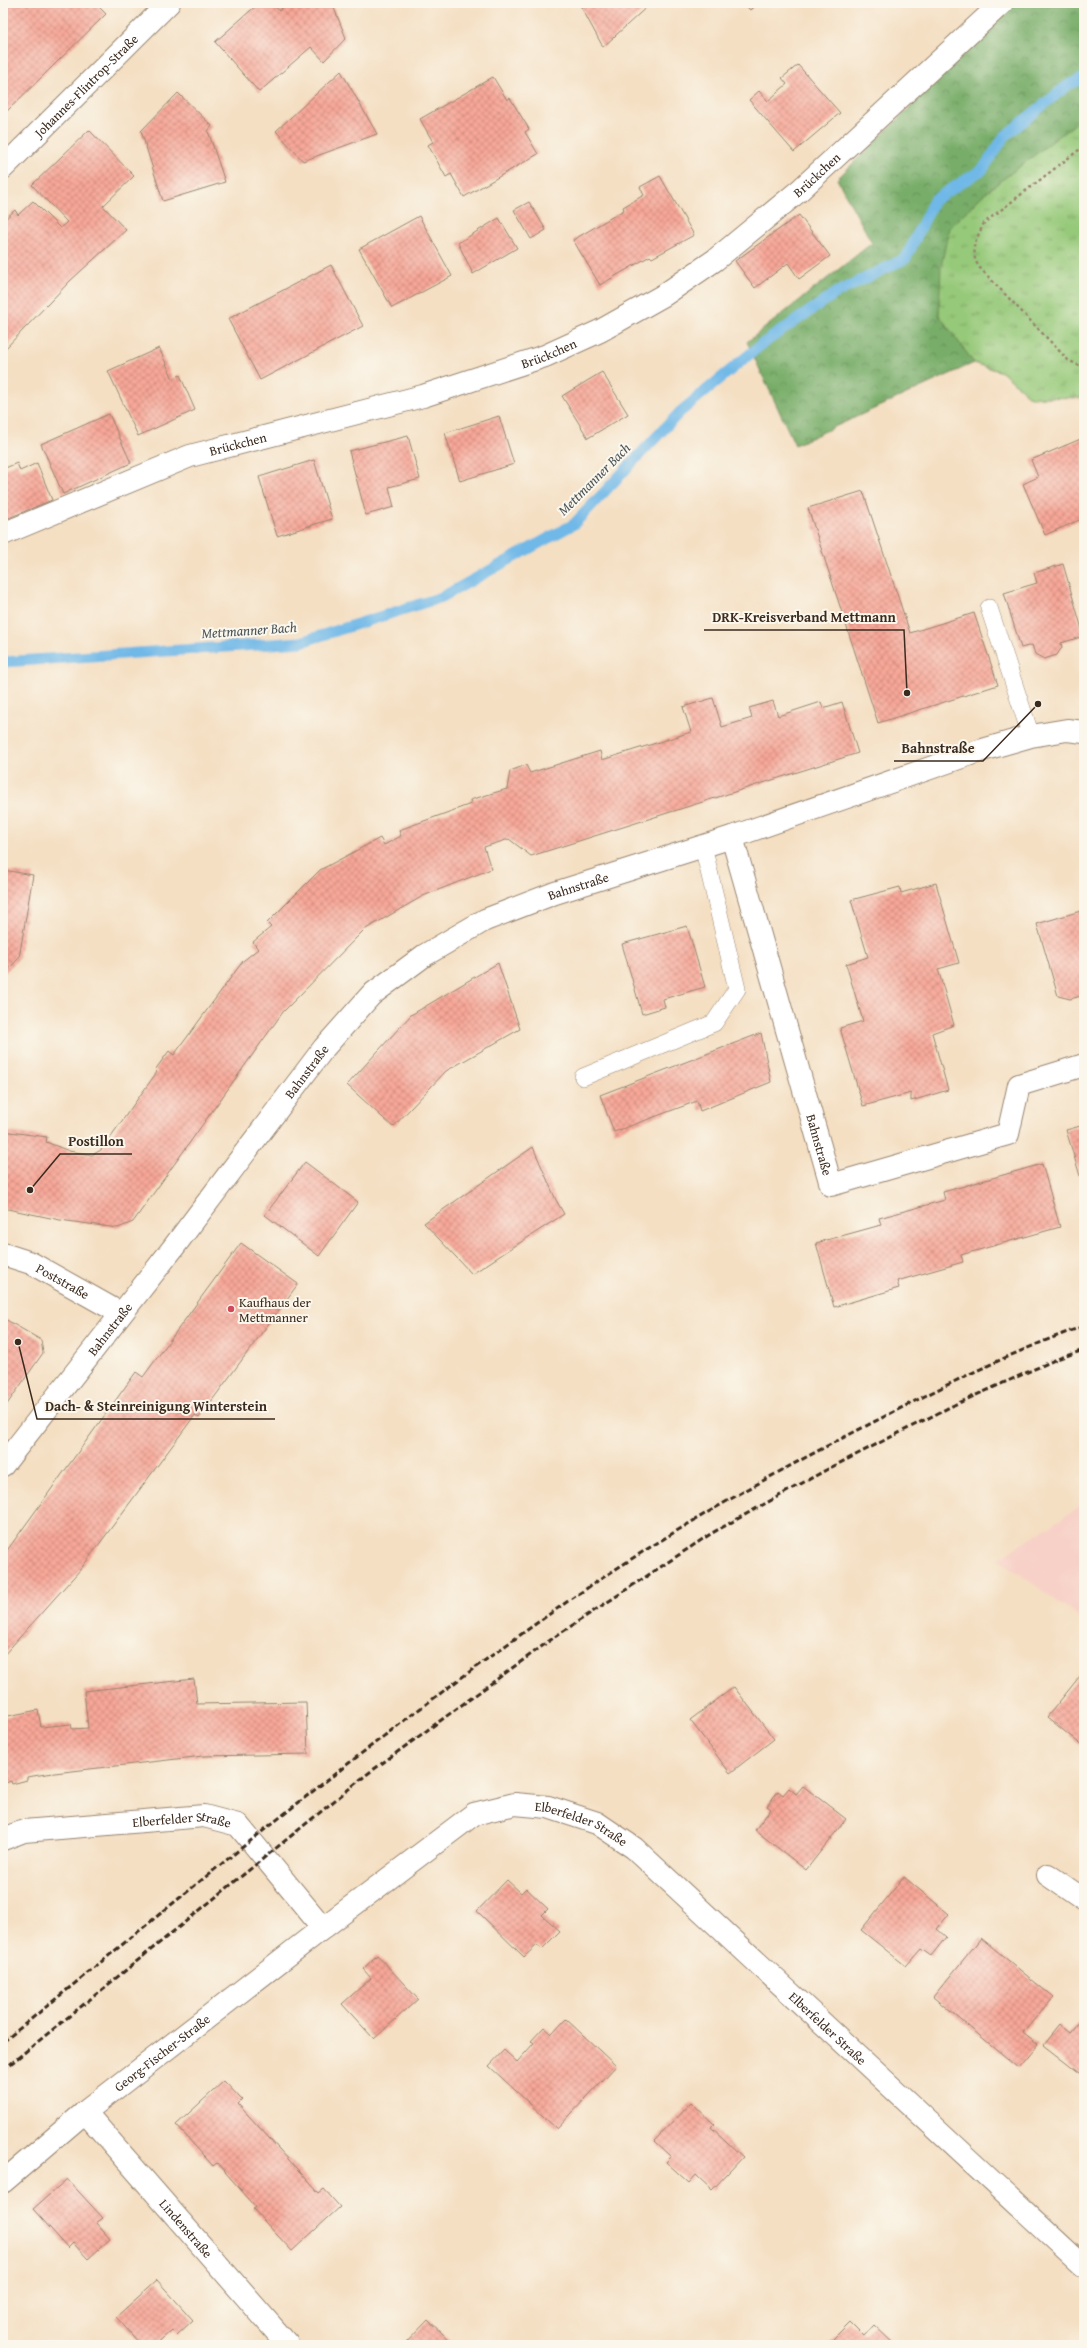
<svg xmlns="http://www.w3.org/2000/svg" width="1087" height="2348" viewBox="0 0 1087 2348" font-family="'Gentium Book Plus',serif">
  <defs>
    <pattern id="forest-crowns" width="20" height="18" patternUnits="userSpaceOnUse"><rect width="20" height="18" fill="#78ad69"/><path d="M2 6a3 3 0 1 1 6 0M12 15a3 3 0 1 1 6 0" fill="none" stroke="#648d56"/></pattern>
    <pattern id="park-tufts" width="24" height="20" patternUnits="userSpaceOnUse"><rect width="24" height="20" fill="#96c979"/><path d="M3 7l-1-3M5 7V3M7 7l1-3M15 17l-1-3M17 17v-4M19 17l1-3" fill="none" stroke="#7ca363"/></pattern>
    <pattern id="building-cross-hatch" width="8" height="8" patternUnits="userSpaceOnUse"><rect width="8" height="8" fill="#f7a798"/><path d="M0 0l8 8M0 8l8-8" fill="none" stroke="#c9887b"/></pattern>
  </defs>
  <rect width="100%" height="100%" fill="#fbf7ec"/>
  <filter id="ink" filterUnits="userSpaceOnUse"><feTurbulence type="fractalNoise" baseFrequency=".025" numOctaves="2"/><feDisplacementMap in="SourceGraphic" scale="8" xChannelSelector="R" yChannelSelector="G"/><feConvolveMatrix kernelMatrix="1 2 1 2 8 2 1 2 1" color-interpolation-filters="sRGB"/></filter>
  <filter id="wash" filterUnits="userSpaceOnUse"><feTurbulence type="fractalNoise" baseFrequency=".012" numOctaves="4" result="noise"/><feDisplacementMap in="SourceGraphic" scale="16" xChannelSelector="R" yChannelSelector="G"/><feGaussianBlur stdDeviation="0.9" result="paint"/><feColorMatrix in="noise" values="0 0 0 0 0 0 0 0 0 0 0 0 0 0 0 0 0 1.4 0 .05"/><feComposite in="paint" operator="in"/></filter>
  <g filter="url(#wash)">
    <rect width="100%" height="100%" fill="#f4dfc3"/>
    <polygon fill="#f7d1c7" points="1084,1504 1084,1620 998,1559"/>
    <polygon fill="url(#forest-crowns)" stroke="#5a6c44" points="1016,3 1084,3 1084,117 984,194 949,228 939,315 974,363 795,445 747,342 872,243 837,179"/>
    <polygon fill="url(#park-tufts)" stroke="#687a4c" points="1084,117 1084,398 1030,397 1002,372 974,363 939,315 941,267 949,228 984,194"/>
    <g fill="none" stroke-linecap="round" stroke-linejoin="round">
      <polyline stroke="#6fb8e7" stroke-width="11" points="3,662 301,642 442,597 574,524 680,412 762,344 836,293 906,258 934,200 983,169 1005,136 1068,85 1084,78"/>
    </g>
    <g id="blocks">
      <g fill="url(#building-cross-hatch)">
        <polygon points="5,3 95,3 106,14 3,115 3,5"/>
        <polygon points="259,3 273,3 279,11 287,3 332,3 346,38 324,61 311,47 259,92 215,42"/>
        <polygon points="579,3 651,3 603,47"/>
        <polygon points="743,3 757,3 750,10"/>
        <polygon points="798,65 840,113 794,152 749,100 759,91 768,101 787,84 782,78"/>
        <polygon points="341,71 377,134 303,161 276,131"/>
        <polygon points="493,77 507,100 510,98 529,129 525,132 538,154 464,197 451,174 446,177 428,145 433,142 420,119"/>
        <polygon points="178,93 212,126 208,131 225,182 163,201 141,131"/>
        <polygon points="89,130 134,176 103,206 126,230 70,281 3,351 3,221 15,210 18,215 33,201 60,228 67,222 32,185"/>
        <polygon points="660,176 694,235 652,258 650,256 600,285 573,240 624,210 623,207 644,195 640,187"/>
        <polygon points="529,202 546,230 531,239 514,210"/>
        <polygon points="799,215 830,256 799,279 788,263 755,288 735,261"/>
        <polygon points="419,216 452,276 392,308 359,249"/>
        <polygon points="499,218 517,248 473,274 458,243"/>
        <polygon points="331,265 363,326 260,380 228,319"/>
        <polygon points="159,348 173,379 180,375 195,410 138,436 108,371"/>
        <polygon points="602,372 628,414 588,438 562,396"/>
        <polygon points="109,414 131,463 63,494 41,444"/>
        <polygon points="499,416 514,464 460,481 445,433"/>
        <polygon points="408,436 420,479 389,487 394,507 366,515 349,451"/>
        <polygon points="1083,438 1084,518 1045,535 1023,484 1038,477 1031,460"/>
        <polygon points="314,460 332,519 277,536 259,477"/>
        <polygon points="17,463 20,471 37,463 52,500 4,520 3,477 6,476 3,469"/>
        <polygon points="863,491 910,633 974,613 998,685 878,723 808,508"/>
        <polygon points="1063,564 1084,636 1061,643 1062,647 1057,655 1044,659 1035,654 1032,645 1021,648 1004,593 1037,583 1034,573"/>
        <polygon points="713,698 722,727 752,718 749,708 773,701 778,716 821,702 823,708 842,702 858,753 531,856 509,839 484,847 491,869 423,896 364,930 283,1012 133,1222 118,1228 60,1220 3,1208 3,1131 47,1137 46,1142 69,1151 92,1155 101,1150 157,1072 155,1070 169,1051 174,1055 243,961 258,949 253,942 271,927 267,923 320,870 380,838 384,845 401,836 399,831 402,829 471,804 470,800 507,789 510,771 526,765 530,773 600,751 602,760 691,732 683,707"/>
        <polygon points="3,870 33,875 19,958 3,975"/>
        <polygon points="936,883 959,963 938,969 954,1025 932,1033 948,1090 911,1101 911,1093 863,1106 840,1028 863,1021 846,964 868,957 851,900 900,887 901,893"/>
        <polygon points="1084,910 1084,990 1081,996 1070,999 1058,996 1037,924"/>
        <polygon points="687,926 705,987 663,999 665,1007 642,1014 622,944"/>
        <polygon points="498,963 520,1029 446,1071 393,1127 347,1085 411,1015"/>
        <polygon points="761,1033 771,1082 700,1111 697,1101 614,1132 600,1095"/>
        <polygon points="1084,1125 1084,1189 1066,1130"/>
        <polygon points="533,1147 556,1200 564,1214 472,1274 424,1223"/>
        <polygon points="305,1162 358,1202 319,1256 265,1215"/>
        <polygon points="1042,1164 1060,1227 961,1255 963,1262 897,1281 899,1288 834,1307 816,1243 881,1225 879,1218 945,1200 943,1192"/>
        <polygon points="241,1243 298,1284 199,1418 195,1415 80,1570 3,1656 3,1556 136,1372 143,1377"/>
        <polygon points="3,1318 41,1340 43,1353 3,1410"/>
        <polygon points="1084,1671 1084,1747 1047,1717"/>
        <polygon points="194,1679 197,1704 306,1702 308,1754 203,1756 46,1774 27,1777 27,1780 12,1784 11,1781 3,1784 3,1717 38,1710 41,1727 71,1724 72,1729 88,1728 84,1691"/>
        <polygon points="734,1687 774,1739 730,1773 690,1720"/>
        <polygon points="803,1786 846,1819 806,1870 755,1830 771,1809 767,1806 778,1791 783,1795 789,1788 796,1794"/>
        <polygon points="904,1877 949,1914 937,1929 946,1937 931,1956 921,1949 906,1966 861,1930"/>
        <polygon points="507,1880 521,1893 526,1888 548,1909 542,1915 560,1931 542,1949 537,1945 524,1957 477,1911"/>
        <polygon points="981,1938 1053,1997 1023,2033 1038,2045 1019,2068 933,1997"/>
        <polygon points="377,1955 418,1999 374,2039 342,2004 371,1978 363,1969"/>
        <polygon points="1084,2015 1084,2077 1043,2045 1059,2025 1069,2033"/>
        <polygon points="566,2019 616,2066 557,2129 489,2066 504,2050 517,2062 534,2043 531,2041 544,2027 552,2034"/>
        <polygon points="224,2081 242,2100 238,2104 319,2193 324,2189 340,2207 292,2251 253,2209 256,2207 217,2163 213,2166 176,2125"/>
        <polygon points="691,2102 714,2124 711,2127 743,2157 712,2190 696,2175 689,2183 666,2162 671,2157 654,2141"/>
        <polygon points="67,2179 103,2218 96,2223 110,2239 88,2259 73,2243 68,2248 33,2209"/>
        <polygon points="157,2280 193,2320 177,2335 172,2330 155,2345 150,2341 145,2345 141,2345 116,2317"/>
        <polygon points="428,2320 444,2335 456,2345 404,2345"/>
        <polygon points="850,2322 864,2336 874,2325 895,2345 827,2345"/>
      </g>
    </g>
  </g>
  <g filter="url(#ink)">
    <use href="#blocks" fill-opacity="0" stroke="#988470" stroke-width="1"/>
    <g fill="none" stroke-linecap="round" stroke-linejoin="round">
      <g stroke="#988470" stroke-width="18">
        <g id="service">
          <polyline points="989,608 1031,736"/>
          <polyline points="583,1077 714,1023 737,989 703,846"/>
        </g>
      </g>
      <g stroke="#988470" stroke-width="24">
        <g id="minor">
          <path id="s1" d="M3,168l166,-165"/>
          <path id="s2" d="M3,534l187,-78 233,-60 122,-40 55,-25 64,-36 51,-35 85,-70 202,-187"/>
          <path id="s3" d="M732,837l99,348 177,-51 11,-49 65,-20"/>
          <path id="s4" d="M3,1254l28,9 89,50"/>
          <path id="s5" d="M3,1839l21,-8 180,-15 34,9 85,103"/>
          <polyline points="1048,1875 1084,1900"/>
          <path id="s6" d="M85,2112l203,233"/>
          <path id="s7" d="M3,2182l82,-70 238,-184 151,-114 41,-10 33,3 49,16 37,25 450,418"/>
        </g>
      </g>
      <g stroke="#988470" stroke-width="24">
        <g id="tertiary">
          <path id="s8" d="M3,1465l170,-217 151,-200 47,-53 54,-40 60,-35 70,-27 177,-56 247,-86 52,-15 36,-6 17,2"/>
        </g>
      </g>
      <polyline stroke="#988470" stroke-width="2.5" stroke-dasharray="3 3" stroke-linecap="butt" points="1084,146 984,223 974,244 975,260 979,267 1068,360 1084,368"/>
      <use href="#service" stroke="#fff" stroke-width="17"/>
      <use href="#minor" stroke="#fff" stroke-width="22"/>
      <use href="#tertiary" stroke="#fff" stroke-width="22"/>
      <g stroke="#3b2a1e" stroke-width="3" stroke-dasharray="6 3" stroke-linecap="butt">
        <path d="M3,2042c178,-145 354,-292 541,-424 101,-72 210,-135 320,-191 72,-37 144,-74 220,-101"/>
        <polyline points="3,2070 366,1775 556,1636 712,1533 826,1470 954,1405 1057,1359 1084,1350"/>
      </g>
    </g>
  </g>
  <circle fill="#d1495b" stroke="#fbf7ec" stroke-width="1.5" cx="231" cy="1309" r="4"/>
  <g text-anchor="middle" stroke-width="4" stroke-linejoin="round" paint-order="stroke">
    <g font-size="13" fill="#3b2a1e" stroke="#fbf7ec">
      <text dy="5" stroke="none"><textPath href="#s1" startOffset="117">Johannes-Flintrop-Straße</textPath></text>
      <text dy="5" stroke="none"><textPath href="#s2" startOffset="900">Brückchen</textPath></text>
      <text dy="5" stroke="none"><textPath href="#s2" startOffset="576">Brückchen</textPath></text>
      <text dy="5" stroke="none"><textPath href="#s2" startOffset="252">Brückchen</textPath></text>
      <text dy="5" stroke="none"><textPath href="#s8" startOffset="833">Bahnstraße</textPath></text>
      <text dy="5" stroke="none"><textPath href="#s8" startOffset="497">Bahnstraße</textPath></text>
      <text dy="5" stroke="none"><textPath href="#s3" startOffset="320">Bahnstraße</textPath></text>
      <text dy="5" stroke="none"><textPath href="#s4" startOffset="66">Poststraße</textPath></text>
      <text dy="5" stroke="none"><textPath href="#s8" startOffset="173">Bahnstraße</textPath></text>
      <text dy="5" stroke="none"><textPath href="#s5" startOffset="181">Elberfelder Straße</textPath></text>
      <text dy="5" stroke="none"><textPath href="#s7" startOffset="710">Elberfelder Straße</textPath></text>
      <text dy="5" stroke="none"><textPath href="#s7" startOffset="1034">Elberfelder Straße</textPath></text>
      <text dy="5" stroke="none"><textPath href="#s7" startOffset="205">Georg-Fischer-Straße</textPath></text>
      <text dy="5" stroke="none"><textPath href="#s6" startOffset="154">Lindenstraße</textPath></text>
    </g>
    <g font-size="13" fill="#3b2a1e" stroke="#fbf7ec" text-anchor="start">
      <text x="239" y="1307">Kaufhaus der<tspan x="239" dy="15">Mettmanner</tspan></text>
    </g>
    <g font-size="14" font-style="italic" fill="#4b555a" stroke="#fbf7ec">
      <text transform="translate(594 479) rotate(-45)" y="5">Mettmanner Bach</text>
      <text transform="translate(249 630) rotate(-4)" y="5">Mettmanner Bach</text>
    </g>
  </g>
  <path fill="none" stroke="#3b2a1e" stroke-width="1.5" d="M907 693L904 630H704M1038 704L983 761H894M30 1190L60 1154H132M18 1342L37 1419H275"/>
  <g fill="#3b2a1e" stroke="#fbf7ec" stroke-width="1.5">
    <circle cx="907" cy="693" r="4"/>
    <circle cx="1038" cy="704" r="4"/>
    <circle cx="30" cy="1190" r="4"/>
    <circle cx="18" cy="1342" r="4"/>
  </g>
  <g font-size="14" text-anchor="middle" font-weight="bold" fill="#3b2a1e" stroke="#fbf7ec" stroke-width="4" stroke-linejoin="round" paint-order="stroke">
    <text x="804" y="622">DRK-Kreisverband Mettmann</text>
    <text x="938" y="753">Bahnstraße</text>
    <text x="96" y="1146">Postillon</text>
    <text x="156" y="1411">Dach- &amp; Steinreinigung Winterstein</text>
  </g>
  <rect width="1087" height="2348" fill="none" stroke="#fbf7ec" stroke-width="16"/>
</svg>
